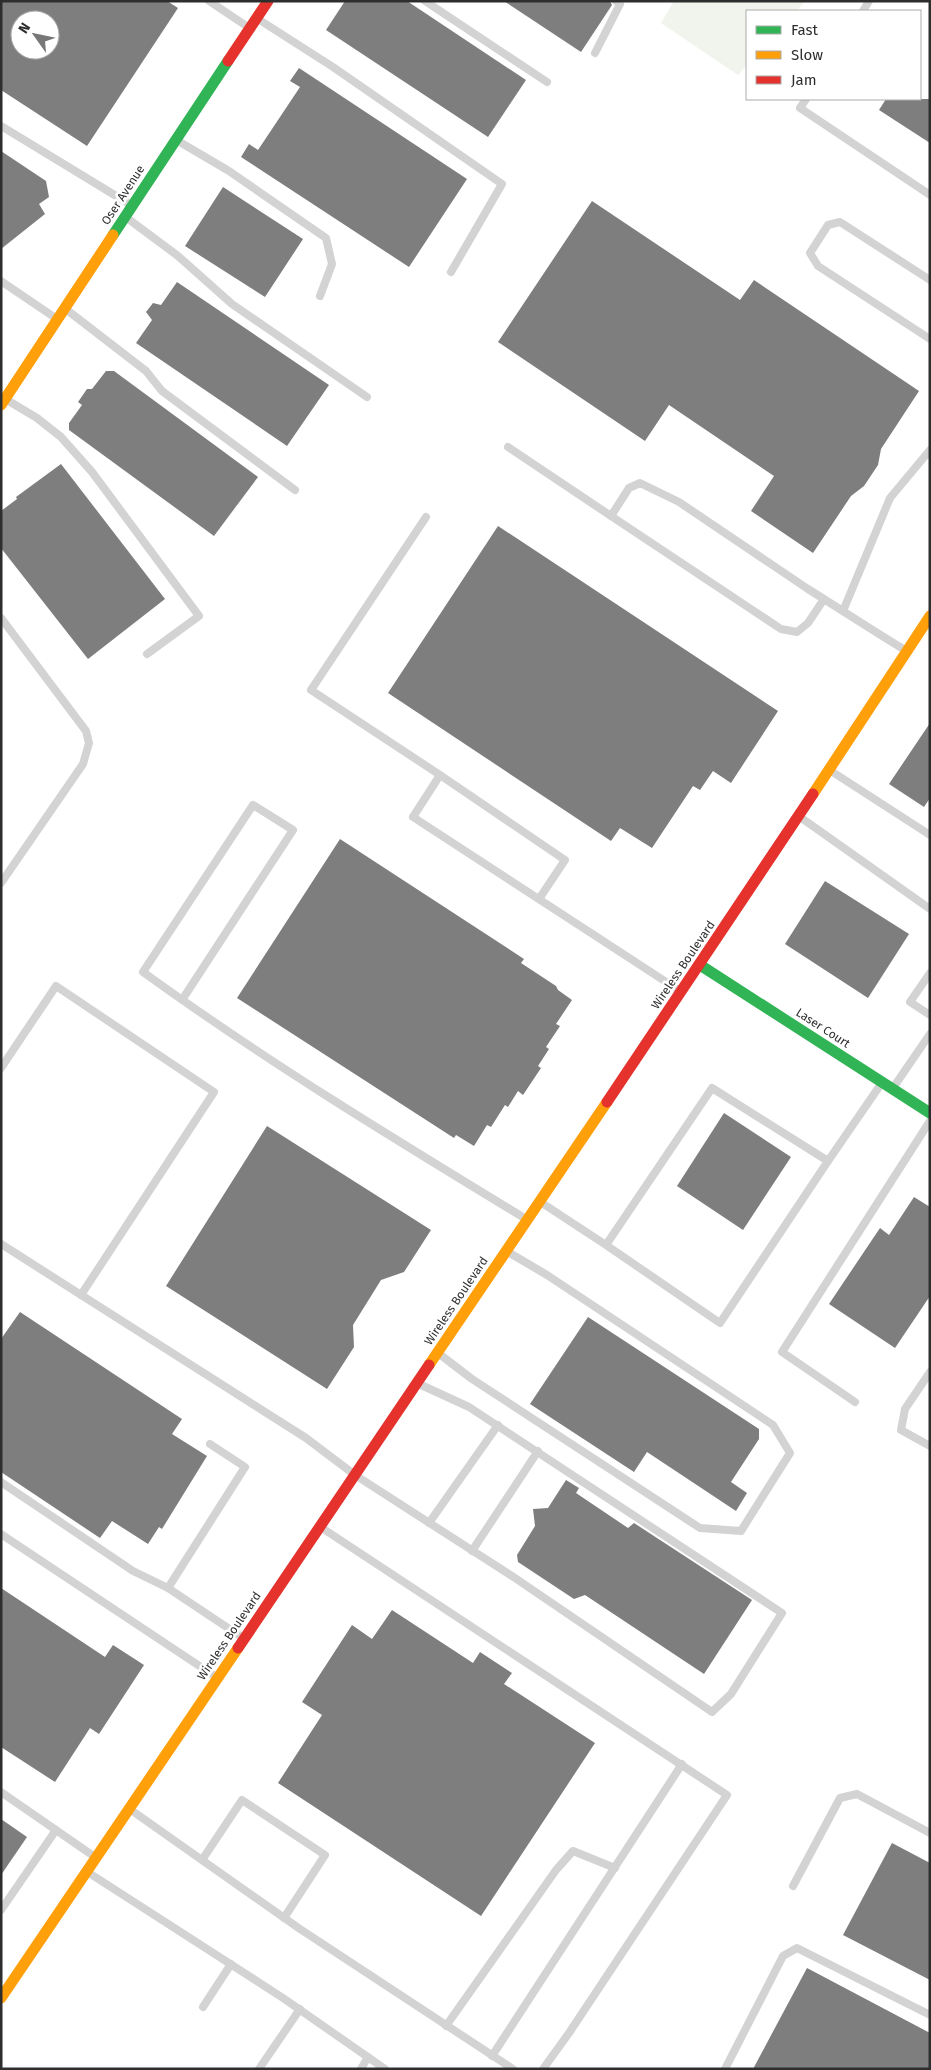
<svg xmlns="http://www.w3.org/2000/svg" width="931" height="2070" viewBox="0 0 931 2070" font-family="'Fira Sans',sans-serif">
  <rect width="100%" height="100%" fill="#fff"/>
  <polygon fill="#f0f4ec" points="674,1 805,1 797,11 747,11 747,65 738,75 661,23"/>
  <g fill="#7e7e7e" fill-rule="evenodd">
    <path d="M1,1h166l11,7 -91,138 -86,-56zM20,20h30v30h-30z"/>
    <polygon points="345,1 407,1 526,80 488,137 326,30"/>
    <polygon points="504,1 610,1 612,5 581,52"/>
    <polygon points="299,68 467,179 409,267 241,157 249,144 258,150 300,87 290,81"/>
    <polygon points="886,99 930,99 930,143 879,110"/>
    <polygon points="1,151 46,181 49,197 39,204 45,214 1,249"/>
    <polygon points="223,187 303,239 265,297 185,246"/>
    <polygon points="592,201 740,300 754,280 919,391 881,449 878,465 864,486 851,496 813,553 751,511 774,476 669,405 645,441 498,342"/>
    <polygon points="177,282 329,385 287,446 136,343 152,320 146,312 153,303 161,305"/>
    <polygon points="106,371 114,371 258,477 214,536 69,430 69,423 82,405 78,402 87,389 92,389"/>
    <polygon points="61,464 165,599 88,659 1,548 1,511 17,499 16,497"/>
    <polygon points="498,526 778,711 731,783 713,771 700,790 693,786 652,848 620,828 611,841 388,693"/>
    <polygon points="930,723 930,798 924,807 889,784"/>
    <polygon points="340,839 524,959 521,963 556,986 558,990 572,1000 556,1024 560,1026 546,1047 549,1049 538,1066 541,1068 523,1095 518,1091 508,1107 505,1105 491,1127 487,1125 474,1146 456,1135 454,1138 237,998"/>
    <polygon points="825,881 909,934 868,998 785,944"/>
    <polygon points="724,1113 791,1157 743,1230 677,1186"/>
    <polygon points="267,1126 431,1230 404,1272 381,1280 353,1325 354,1347 327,1389 166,1286"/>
    <polygon points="914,1197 930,1207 930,1296 895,1348 829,1304 880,1228 889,1235"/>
    <polygon points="20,1312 182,1419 172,1434 207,1456 162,1529 159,1527 148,1544 112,1521 100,1538 1,1472 1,1339"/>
    <polygon points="588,1317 759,1429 759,1439 731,1482 747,1493 736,1511 647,1452 634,1472 530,1404"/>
    <polygon points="566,1480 579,1488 576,1493 628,1528 634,1523 752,1600 704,1674 585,1595 574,1599 518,1562 517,1555 535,1526 533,1509 548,1508"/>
    <polygon points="1,1588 105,1657 113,1645 144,1665 99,1734 90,1728 55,1782 1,1747"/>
    <polygon points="392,1610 473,1663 480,1652 512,1673 504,1684 595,1743 481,1916 278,1783 322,1715 302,1702 352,1625 372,1639"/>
    <polygon points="1,1819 27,1837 1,1875"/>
    <polygon points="892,1843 930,1863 930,1980 843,1935"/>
    <polygon points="807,1968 930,2033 930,2069 753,2069"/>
  </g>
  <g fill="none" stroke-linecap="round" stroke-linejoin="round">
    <g stroke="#d3d3d3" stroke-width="8">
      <polyline points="209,1 248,27"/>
      <polyline points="425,1 547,82"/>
      <polyline points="863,11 869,1"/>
      <polyline points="258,19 333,67 502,184 451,272"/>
      <polyline points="595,53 620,4 616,1"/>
      <polyline points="806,99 800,108 930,195"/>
      <polyline points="1,126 131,205"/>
      <polyline points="178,141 229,171 326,238 332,264 320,296"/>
      <polyline points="127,218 178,256 232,304 367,397"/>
      <polyline points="930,280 840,222 828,225 810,253 818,266 930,339"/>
      <polyline points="1,281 57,319"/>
      <polyline points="67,310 146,371 162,391 295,490"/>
      <polyline points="7,400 37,418 61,437 92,472 199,616 147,654"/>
      <polyline points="508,447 611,516"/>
      <polyline points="426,517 311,690 440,775 413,817 680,991"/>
      <path d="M824,599l-16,24 -11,9 -16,-3 -170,-113 18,-28 11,-5 39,19 129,87c32,20 64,41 97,61"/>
      <polyline points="843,611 890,498 930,450"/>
      <polyline points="1,618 86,731 89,743 83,764 1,883"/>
      <polyline points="831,771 930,835"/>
      <polyline points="440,775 565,860 539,899"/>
      <polyline points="800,817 930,909"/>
      <polyline points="930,973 910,1002 930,1015"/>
      <path d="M182,1000l111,-170 -40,-25 -110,167c123,89 253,168 383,247"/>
      <polyline points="1,1068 56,986 214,1092 81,1295"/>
      <polyline points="893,1088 930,1034"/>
      <polyline points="828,1161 881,1084"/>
      <polyline points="542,1203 606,1245 712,1088 828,1161 720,1323 606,1245"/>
      <polyline points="1,1244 306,1438 355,1475 515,1578 712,1712 731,1694 782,1613 469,1407 419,1384"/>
      <polyline points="438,1353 472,1379 700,1528 741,1531 790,1453 773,1425 547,1275 508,1252"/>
      <polyline points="930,1372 905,1409 901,1430 930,1446"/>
      <polyline points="855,1402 782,1352 930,1121"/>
      <polyline points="210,1444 245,1467 168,1588 243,1638"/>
      <polyline points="1,1482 133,1571 168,1588"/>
      <polyline points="429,1523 498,1425"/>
      <polyline points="322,1528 727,1795 569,2033 543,2069"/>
      <polyline points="1,1534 216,1677"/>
      <polyline points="472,1551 538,1451"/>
      <polyline points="1,1792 95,1857"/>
      <polyline points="131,1810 300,1929 513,2069"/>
      <polyline points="202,1860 242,1800 325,1855 284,1918"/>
      <polyline points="89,1873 283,1998 385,2069"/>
      <polyline points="793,1886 840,1798 857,1794 930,1833"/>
      <polyline points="1,1910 56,1830"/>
      <polyline points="203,2007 231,1964"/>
      <polyline points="446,2026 556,1870 573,1851 615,1868"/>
      <polyline points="492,2056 682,1764"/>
      <polyline points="259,2069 300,2009"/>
      <polyline points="361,2069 368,2057"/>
      <polyline points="725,2069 783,1956 797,1948 930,2015"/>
    </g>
    <g stroke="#30b455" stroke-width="11">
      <polyline points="113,235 228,61"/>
      <polyline points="700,965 930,1113"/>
    </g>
    <g stroke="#ff9f0a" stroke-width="11">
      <polyline points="1,405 113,235"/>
      <polyline points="813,794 930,616"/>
      <polyline points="429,1365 607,1102"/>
      <polyline points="1,1998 238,1648"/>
    </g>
    <g stroke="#e5322d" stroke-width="11">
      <polyline points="228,61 268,1"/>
      <polyline points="607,1102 813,794"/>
      <polyline points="238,1648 429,1365"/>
    </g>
  </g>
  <g text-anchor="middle" stroke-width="5" stroke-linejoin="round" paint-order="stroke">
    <g font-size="12" fill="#2e2e2e" stroke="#fff">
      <text transform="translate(123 195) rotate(-57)" y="4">Oser Avenue</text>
      <text transform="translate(683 965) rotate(-56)" y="4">Wireless Boulevard</text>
      <text transform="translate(823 1028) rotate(33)" y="4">Laser Court</text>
      <text transform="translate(456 1301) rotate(-56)" y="4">Wireless Boulevard</text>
      <text transform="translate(229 1636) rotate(-56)" y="4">Wireless Boulevard</text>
    </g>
  </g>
  <rect width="931" height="2070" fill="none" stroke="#2e2e2e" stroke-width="5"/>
  <rect x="746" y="10" width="175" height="90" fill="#ffffff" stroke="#ababab"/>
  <rect x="756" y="26" width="25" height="8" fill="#30b455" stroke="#ababab"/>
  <text x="791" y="35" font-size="15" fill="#2e2e2e">Fast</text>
  <rect x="756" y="51" width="25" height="8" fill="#ff9f0a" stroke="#ababab"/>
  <text x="791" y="60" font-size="15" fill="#2e2e2e">Slow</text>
  <rect x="756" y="76" width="25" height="8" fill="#e5322d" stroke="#ababab"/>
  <text x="791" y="85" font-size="15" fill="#2e2e2e">Jam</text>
  <g transform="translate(35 35) rotate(303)"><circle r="24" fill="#ffffff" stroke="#ababab"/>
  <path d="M0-4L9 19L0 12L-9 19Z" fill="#777777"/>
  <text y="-8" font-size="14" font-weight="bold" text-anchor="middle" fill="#2e2e2e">N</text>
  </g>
</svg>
